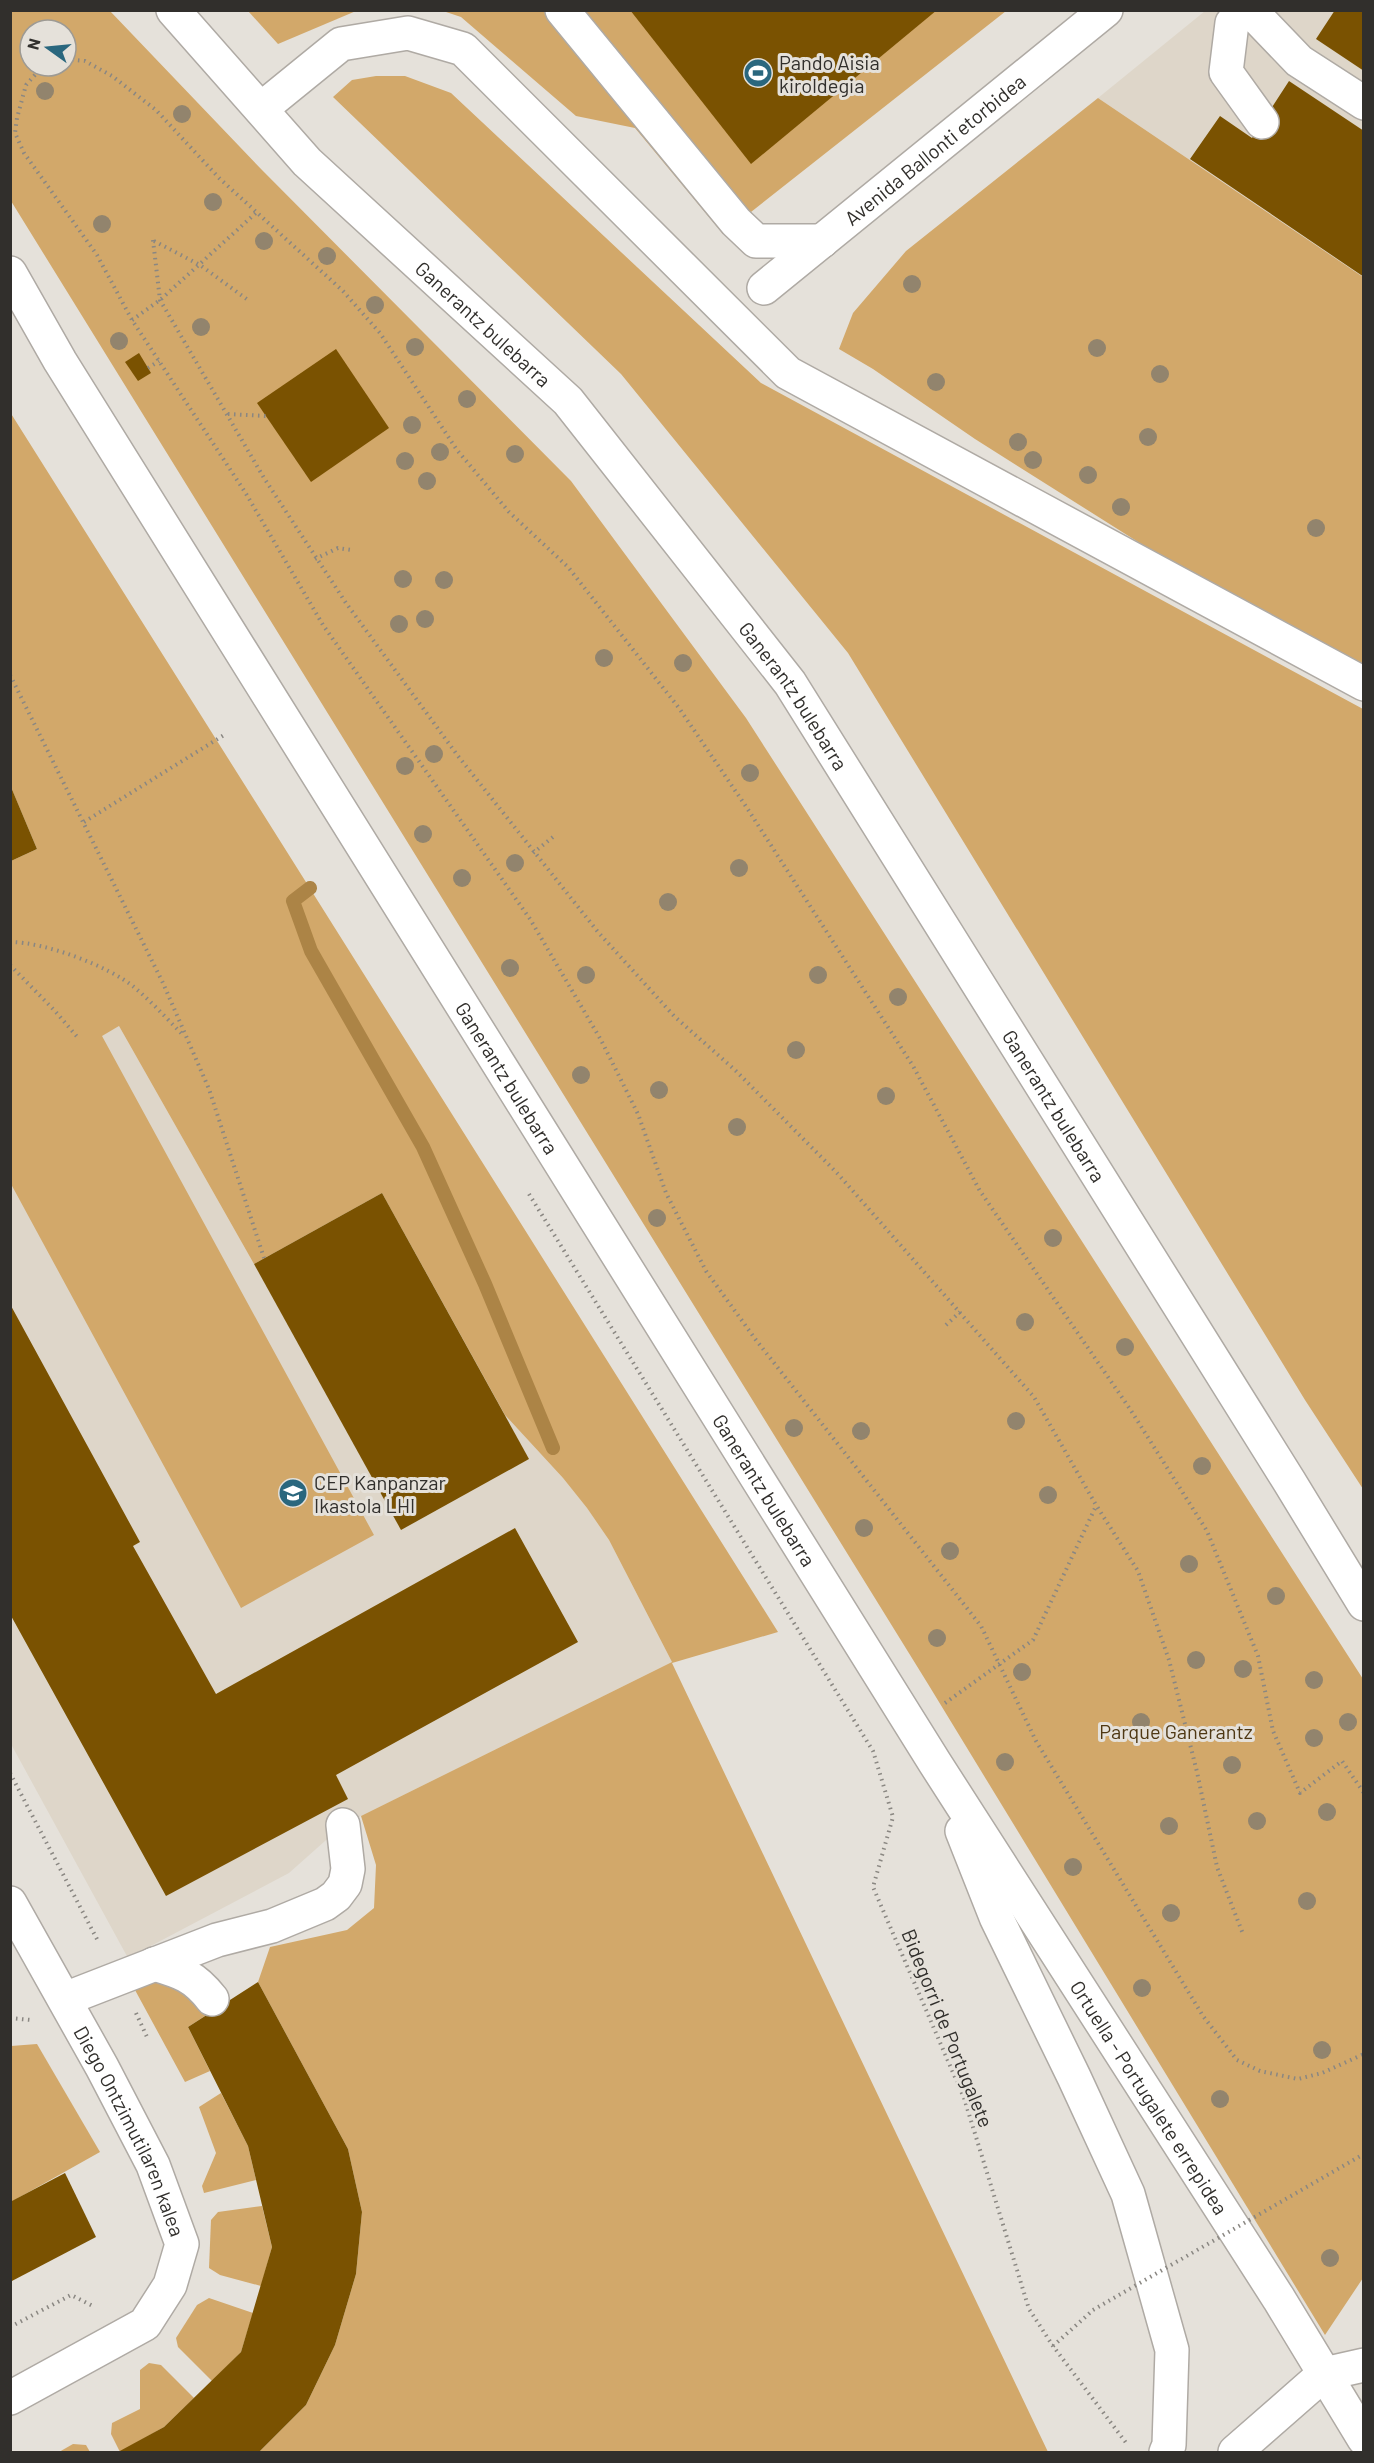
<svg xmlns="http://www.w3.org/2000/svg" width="1374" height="2463" font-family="Barlow,sans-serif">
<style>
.built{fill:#ded6c9}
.green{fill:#d2a86a;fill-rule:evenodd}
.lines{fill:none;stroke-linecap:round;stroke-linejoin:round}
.stream{stroke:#ac8446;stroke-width:14}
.building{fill:#7a5201}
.minor-casing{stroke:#afaaa4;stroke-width:36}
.path{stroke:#8a8782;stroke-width:4;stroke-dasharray:1.5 4.5;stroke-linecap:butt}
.minor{stroke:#fff;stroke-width:33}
.path-bridge{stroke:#8a8782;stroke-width:4;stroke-dasharray:1.5 4.5;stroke-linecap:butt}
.tree{fill:#92846d}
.labels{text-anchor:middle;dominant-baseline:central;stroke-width:6;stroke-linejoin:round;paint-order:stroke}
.poi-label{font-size:20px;fill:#312f2c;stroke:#e5e1da;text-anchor:start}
.street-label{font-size:20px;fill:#312f2c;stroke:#e5e1da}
.park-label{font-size:20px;fill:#4f3813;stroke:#e5e1da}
</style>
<rect width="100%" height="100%" fill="#e5e1da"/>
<!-- built -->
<g class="built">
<path d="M1205 11H1363V277L1098 98Z"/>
<path d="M119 1026 254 1264 382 1193 505 1415 563 1478 587 1508 609 1540 672 1662 343 1825 289 1873 128 1958 11 1744 10 1086Z"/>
</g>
<!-- green -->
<g class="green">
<path d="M11 11H110L262 170 571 481 746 718 1363 1679V2278L1325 2335 928 1684 11 201ZM30 30H66V66H30Z"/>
<path d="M248 11H356L278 44Z"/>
<path d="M443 11H1006L723 234 635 128 576 116 461 17Z"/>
<path d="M376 76H405L451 93 761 383 1363 709V1489L1305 1400 848 653 621 374 333 97 352 80Z"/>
<path d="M1098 98 1363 277V671L1165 559 975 439 873 369 839 349 853 313 906 251Z"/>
<path d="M10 412 778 1632 672 1663 1048 2452H259L306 2405 335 2345 356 2274 362 2212 348 2149 258 1982 270 1947 347 1930 374 1908 376 1865 361 1816 672 1662 609 1540 587 1508 563 1478 505 1415 382 1193 254 1264 119 1026 102 1036 374 1535 241 1608 11 1184V861L37 849 11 787Z"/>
<path d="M158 1976 214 2010 188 2027 210 2071 185 2082 135 1990Z"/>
<path d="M37 2044 100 2152 11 2202V2046Z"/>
<path d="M221 2093 248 2146 256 2180 204 2193 202 2186 216 2153 199 2107Z"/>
<path d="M262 2206 272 2247 261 2286 220 2275 209 2268 211 2220 218 2212Z"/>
<path d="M209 2298 253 2313 241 2352 212 2381 178 2347 176 2338 197 2305Z"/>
<path d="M149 2363 161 2365 194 2398 164 2427 120 2452 111 2434 112 2423 140 2409V2370Z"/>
<path d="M73 2444 86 2445 90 2452H59Z"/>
</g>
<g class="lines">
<!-- stream -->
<path class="stream" d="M310 888 293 901 311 951 423 1147 485 1284 553 1448"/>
</g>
<!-- building -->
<g class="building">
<path d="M630 10H937L751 164Z"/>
<path d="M1335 10H1364V71L1316 39Z"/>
<path d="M1289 81 1364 131V277L1190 159 1220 116 1252 138Z"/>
<path d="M336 349 389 428 311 482 257 403Z"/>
<path d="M139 353 151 373 138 381 125 362Z"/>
<path d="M11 787 37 849 11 861Z"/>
<path d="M382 1193 529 1459 401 1530 254 1264Z"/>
<path d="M10 1304 140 1542 133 1546 216 1694 515 1528 578 1642 336 1775 348 1799 166 1896 10 1614Z"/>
<path d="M258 1982 348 2149 362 2212 356 2274 335 2345 306 2405 259 2452H118L164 2427 241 2352 272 2247 248 2146 188 2027Z"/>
<path d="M65 2173 96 2237 10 2282V2202Z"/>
</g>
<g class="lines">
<!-- minor casing -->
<g class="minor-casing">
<g id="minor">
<path id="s1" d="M173 10 307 162 568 401 790 683 1289 1481 1364 1604"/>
<path d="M562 10 736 222 756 241H822"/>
<path d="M1248 10 1232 23 1226 72 1262 122"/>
<path d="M1250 10 1299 61 1364 103"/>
<path d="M261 109 341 44 408 33 463 49 788 373 1364 684"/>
<path id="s2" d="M10 273 60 361 935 1763 1279 2299 1364 2439"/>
<path id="s3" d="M764 288 1106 10"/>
<path d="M962 1831 996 1917 1074 2077 1128 2194 1172 2350 1169 2445 1166 2452"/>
<path id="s4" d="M10 1903 102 2067 153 2165 182 2244 170 2285 145 2324 10 2398"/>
<path d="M154 1964C181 1972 194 1976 212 1999"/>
<path d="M65 1999 217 1940 272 1926 325 1904 336 1896 345 1884 348 1869 343 1825"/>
<path d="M1235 2452 1324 2374 1364 2365"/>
</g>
</g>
<!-- path -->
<g class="path">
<path d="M66 59 85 61 112 76 156 110 219 178 343 291 380 333 457 450 509 512 568 567 679 708 747 808 913 1066 980 1191 1130 1409 1207 1531 1258 1656 1273 1731 1300 1793 1342 1761 1364 1793"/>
<path d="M43 66 26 85 17 118 15 133 24 153 97 255 132 320 245 492 323 625 530 919 601 1040 638 1114 666 1193 706 1271 756 1340 981 1626 1036 1741 1203 2016 1237 2060 1260 2071 1298 2079 1322 2073 1364 2054"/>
<path d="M153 240 160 300 264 478 346 603 458 756 598 932 674 1016 735 1070 838 1174 1034 1397 1096 1505 1138 1571 1169 1660 1197 1772 1217 1867 1243 1934"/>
<path d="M154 241 200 265 248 300"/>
<path d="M132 320 160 300 257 212"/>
<path d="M148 368 159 361"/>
<path d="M228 414 266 416"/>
<path d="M315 559 338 548 351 550"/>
<path d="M10 675 163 983 209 1089 264 1258"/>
<path d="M84 822 224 735"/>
<path d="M533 853 553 837"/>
<path d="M10 942C45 942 108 966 134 987 152 1002 168 1020 184 1036"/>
<path d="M10 965 55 1011 79 1039"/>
<path d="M529 1194 873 1751 893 1817 873 1887 964 2098 1029 2309 1053 2346 1127 2444"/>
<path d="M946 1325 960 1312"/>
<path d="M945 1703 1033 1640 1096 1506"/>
<path d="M10 1773 99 1943"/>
<path d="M136 2013 147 2037"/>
<path d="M10 2018 31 2020"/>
<path d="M10 2327 71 2295 95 2307"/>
<path d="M1053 2346 1093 2310"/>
</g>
<!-- minor -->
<use href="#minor" class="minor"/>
<!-- path-bridge -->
<path class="path-bridge" d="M1093 2310 1364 2154"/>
</g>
<!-- trees -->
<g class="tree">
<circle cx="45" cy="91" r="9"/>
<circle cx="182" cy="114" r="9"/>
<circle cx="213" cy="202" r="9"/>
<circle cx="102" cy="224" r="9"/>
<circle cx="264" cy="241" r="9"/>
<circle cx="327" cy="256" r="9"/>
<circle cx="912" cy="284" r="9"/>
<circle cx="375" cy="305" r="9"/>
<circle cx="201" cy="327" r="9"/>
<circle cx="119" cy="341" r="9"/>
<circle cx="415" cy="347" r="9"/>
<circle cx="1097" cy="348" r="9"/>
<circle cx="1160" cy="374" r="9"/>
<circle cx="936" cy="382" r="9"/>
<circle cx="467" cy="399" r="9"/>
<circle cx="412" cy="425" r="9"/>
<circle cx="1148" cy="437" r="9"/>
<circle cx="1018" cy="442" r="9"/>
<circle cx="440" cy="452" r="9"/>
<circle cx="515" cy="454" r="9"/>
<circle cx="1033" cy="460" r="9"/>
<circle cx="405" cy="461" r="9"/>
<circle cx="1088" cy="475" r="9"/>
<circle cx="427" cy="481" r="9"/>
<circle cx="1121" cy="507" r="9"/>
<circle cx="1316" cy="528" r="9"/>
<circle cx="403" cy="579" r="9"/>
<circle cx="444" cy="580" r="9"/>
<circle cx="425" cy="619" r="9"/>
<circle cx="399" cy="624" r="9"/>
<circle cx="604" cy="658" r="9"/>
<circle cx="683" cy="663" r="9"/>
<circle cx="434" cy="754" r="9"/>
<circle cx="405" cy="766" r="9"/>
<circle cx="750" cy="773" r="9"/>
<circle cx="423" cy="834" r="9"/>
<circle cx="515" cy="863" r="9"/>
<circle cx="739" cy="868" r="9"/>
<circle cx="462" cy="878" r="9"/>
<circle cx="668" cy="902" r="9"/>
<circle cx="510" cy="968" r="9"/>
<circle cx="586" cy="975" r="9"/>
<circle cx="818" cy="975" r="9"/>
<circle cx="898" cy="997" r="9"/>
<circle cx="796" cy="1050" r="9"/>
<circle cx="581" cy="1075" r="9"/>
<circle cx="659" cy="1090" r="9"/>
<circle cx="886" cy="1096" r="9"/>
<circle cx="737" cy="1127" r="9"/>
<circle cx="657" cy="1218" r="9"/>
<circle cx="1053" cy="1238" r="9"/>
<circle cx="1025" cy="1322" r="9"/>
<circle cx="1125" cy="1347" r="9"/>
<circle cx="1016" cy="1421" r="9"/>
<circle cx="794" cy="1428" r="9"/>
<circle cx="861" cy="1431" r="9"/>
<circle cx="1202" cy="1466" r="9"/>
<circle cx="1048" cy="1495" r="9"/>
<circle cx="864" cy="1528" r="9"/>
<circle cx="950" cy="1551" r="9"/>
<circle cx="1189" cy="1564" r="9"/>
<circle cx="1276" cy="1596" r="9"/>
<circle cx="937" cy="1638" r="9"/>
<circle cx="1196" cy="1660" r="9"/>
<circle cx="1243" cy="1669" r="9"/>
<circle cx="1022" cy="1672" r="9"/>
<circle cx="1314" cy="1680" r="9"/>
<circle cx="1141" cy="1722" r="9"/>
<circle cx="1348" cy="1722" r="9"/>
<circle cx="1314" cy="1738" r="9"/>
<circle cx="1005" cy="1762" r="9"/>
<circle cx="1232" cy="1765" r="9"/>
<circle cx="1327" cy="1812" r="9"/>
<circle cx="1257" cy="1821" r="9"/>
<circle cx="1169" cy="1826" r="9"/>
<circle cx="1073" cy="1867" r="9"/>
<circle cx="1307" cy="1901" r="9"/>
<circle cx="1171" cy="1913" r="9"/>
<circle cx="1142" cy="1988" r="9"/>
<circle cx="1322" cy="2050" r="9"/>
<circle cx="1220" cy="2099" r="9"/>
<circle cx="1330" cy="2258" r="9"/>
</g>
<!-- icons -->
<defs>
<g id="stadium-disc" transform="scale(1.5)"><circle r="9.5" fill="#2a677e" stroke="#e5e1da"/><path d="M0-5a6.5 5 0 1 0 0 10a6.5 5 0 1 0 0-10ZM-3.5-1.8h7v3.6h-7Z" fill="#fff"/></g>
<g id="university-disc" transform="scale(1.5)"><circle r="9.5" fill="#2a677e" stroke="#e5e1da"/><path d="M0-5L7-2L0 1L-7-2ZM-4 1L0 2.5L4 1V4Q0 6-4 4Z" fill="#fff"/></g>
</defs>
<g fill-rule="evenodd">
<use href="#stadium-disc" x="758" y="73"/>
<use href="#university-disc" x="293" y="1493"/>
</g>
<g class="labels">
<!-- poi labels -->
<g class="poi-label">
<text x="779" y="62">Pando Aisia<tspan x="779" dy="23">kiroldegia</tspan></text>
<text x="314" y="1482">CEP Kanpanzar<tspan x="314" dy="23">Ikastola LHI</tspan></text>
</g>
<!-- street labels -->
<g class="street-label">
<text stroke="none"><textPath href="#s3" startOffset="220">Avenida Ballonti etorbidea</textPath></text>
<text stroke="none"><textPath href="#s1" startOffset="442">Ganerantz bulebarra</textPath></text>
<text stroke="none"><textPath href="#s1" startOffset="928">Ganerantz bulebarra</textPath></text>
<text stroke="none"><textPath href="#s2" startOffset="946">Ganerantz bulebarra</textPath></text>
<text stroke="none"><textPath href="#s1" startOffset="1414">Ganerantz bulebarra</textPath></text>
<text stroke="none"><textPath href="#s2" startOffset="1432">Ganerantz bulebarra</textPath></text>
<text transform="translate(948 2028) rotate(68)">Bidegorri de Portugalete</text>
<text stroke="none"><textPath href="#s2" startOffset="2151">Ortuella - Portugalete errepidea</textPath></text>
<text stroke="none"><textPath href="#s4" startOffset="258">Diego Ontzimutilaren kalea</textPath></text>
</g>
<!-- park labels -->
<g class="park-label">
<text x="1176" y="1731">Parque Ganerantz</text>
</g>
</g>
<!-- border -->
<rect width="1374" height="2463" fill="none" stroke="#312f2c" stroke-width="24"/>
<!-- north arrow -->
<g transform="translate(48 48) rotate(285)"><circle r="28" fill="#e5e1da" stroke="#9d9a94" stroke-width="1.5"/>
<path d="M0-4.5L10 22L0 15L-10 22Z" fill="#2a677e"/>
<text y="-9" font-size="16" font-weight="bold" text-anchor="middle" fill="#312f2c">N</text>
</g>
</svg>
